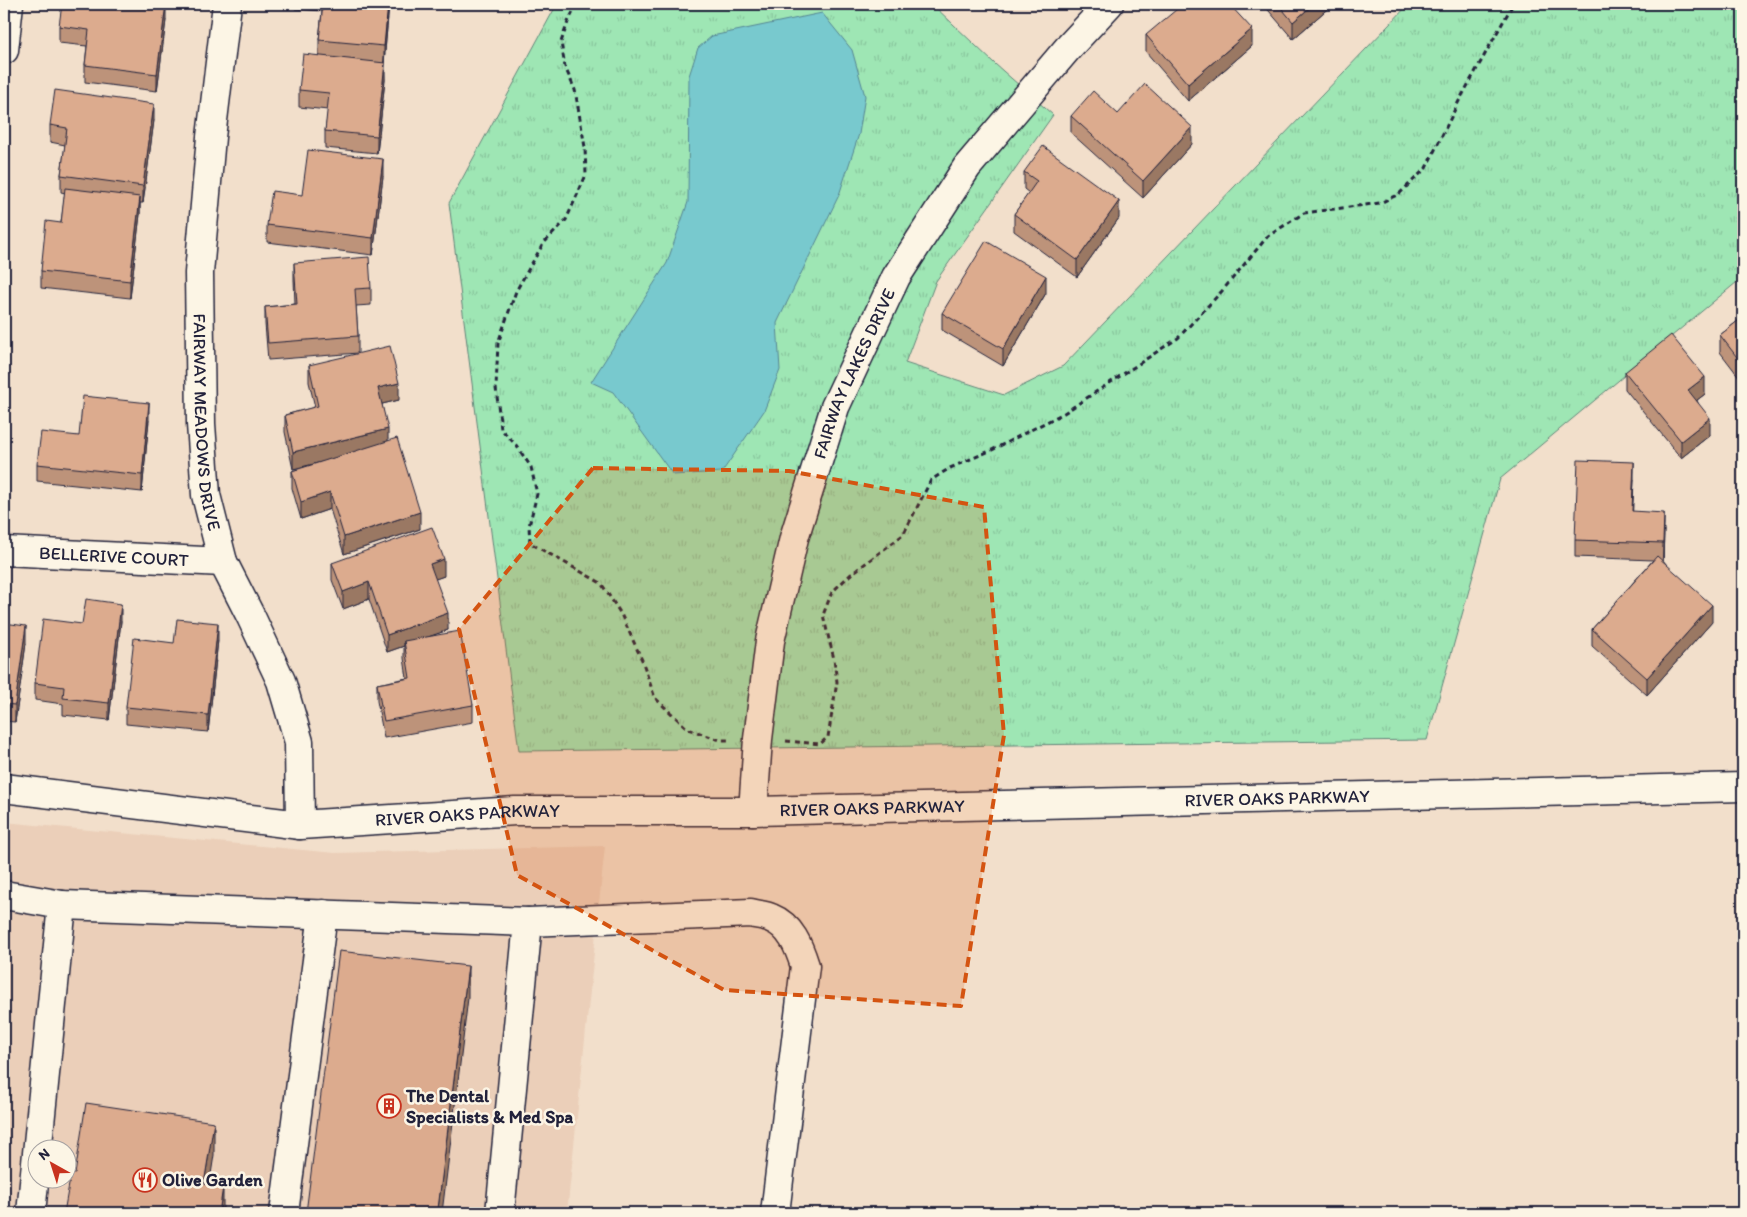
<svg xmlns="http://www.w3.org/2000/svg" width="1747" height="1217" font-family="Itim,sans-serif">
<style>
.built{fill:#ebcfb9;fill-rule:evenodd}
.grass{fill:url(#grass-tufts);stroke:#608478}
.water{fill:#78c9ce;stroke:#568693}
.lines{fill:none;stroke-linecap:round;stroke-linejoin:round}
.minor-casing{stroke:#22223b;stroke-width:31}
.path{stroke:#22223b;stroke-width:3;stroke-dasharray:5 4;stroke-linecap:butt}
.minor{stroke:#fcf5e5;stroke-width:28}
.wall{fill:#bd937a;stroke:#22223b}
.shaded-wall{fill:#9a7863;stroke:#22223b}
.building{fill:#dcab8e;stroke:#22223b}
.marked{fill:#d45411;fill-opacity:0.2;stroke:#d45411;stroke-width:4;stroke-dasharray:10 6;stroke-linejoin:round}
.labels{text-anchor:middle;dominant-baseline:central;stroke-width:5;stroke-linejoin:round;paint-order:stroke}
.street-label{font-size:18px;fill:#22223b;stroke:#fcf5e5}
.poi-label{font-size:18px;font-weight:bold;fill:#22223b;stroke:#fcf5e5;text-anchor:start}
</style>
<defs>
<pattern id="grass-tufts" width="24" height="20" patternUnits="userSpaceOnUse" patternTransform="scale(1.25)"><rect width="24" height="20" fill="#9ee6b4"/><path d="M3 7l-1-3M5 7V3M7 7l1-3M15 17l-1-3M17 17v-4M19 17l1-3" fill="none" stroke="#88c59c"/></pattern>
</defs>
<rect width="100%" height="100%" fill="#f2dfcb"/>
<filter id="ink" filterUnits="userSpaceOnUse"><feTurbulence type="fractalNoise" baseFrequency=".02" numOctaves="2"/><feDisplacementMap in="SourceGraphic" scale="10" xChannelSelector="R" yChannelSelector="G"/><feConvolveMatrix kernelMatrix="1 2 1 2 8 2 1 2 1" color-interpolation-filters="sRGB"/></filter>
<g filter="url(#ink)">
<!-- built -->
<path class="built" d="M4 822 335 853 605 846 567 1213H4ZM38 1150H68V1180H38Z"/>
<!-- grass -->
<path class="grass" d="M557 4H932L995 64 1053 115 936 281 905 363 1004 395 1063 366 1409 4H1743V277L1500 479 1427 740 519 751 449 203Z"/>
<!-- water -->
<path class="water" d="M822 13 852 50 865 96 859 134 839 195 777 323 780 370 764 411 722 472 673 475 613 392 591 382 667 263 688 202 689 76 698 48 712 36Z"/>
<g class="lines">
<!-- minor casing -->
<g class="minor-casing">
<g id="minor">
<path id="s1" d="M227 4 211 137 199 273 201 424 206 495 223 562 251 617 281 681 299 742 300 825"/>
<path d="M4 50 9 4"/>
<path id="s2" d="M4 551 223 562"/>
<path id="s3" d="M4 788 300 825 515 811H753L1743 787"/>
<path id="s4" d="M753 811 758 739 770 641 794 538 835 407 896 277 967 167 1068 48 1109 4"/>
<path d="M4 895 62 905 528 922 500 1213"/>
<path d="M528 922 751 913C757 915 765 915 771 918 791 926 799 947 805 966L775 1213"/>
<path d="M31 1213 62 905"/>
<path d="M284 1213 323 914"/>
</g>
</g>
<!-- path -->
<g class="path">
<path d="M577 4 568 22 561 42 565 67 575 90 585 147 586 175 566 220 543 244 516 291 498 343 496 388 501 429 516 445 531 467 537 494 529 526 530 543 601 583 621 614 642 660 655 698 688 729 720 740H728"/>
<path d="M786 741 820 744 828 737 837 682 834 659 823 615 832 592 850 575 903 535 931 480 950 468 992 450 1064 413 1178 338 1222 291 1268 236 1304 213 1380 203 1399 194 1426 168 1459 101 1513 4"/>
</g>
<!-- minor -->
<use href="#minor" class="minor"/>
</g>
<!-- wall -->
<g class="wall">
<path d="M295 4H389L384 63 385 80 377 153 325 148V131L328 110 299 107V90L319 56V40L322 11 295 9Z"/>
<path d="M1263 4H1333L1293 39Z"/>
<path d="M166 20 157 91 85 82V65L87 46 59 43V26Z"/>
<path d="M1146 35 1252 46 1188 101 1146 52Z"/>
<path d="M1118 114 1192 144 1143 198 1071 133V116Z"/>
<path d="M154 120 143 203H140V214L130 298 41 288V271L61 223 65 193 61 192V175L65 145 50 142V125Z"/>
<path d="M1024 172 1119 218 1077 277 1014 231V214L1029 193 1024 189Z"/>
<path d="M383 176 373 255 267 242V225L302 195Z"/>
<path d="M294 263 371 288V305L356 306 358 336V353L268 360 265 324V307L295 304 294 280Z"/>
<path d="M1046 293 1003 366 942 330V313Z"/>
<path d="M1743 317V382L1720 352V335Z"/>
<path d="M309 365 399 400 382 404 388 441 420 529 344 554 330 509 301 519 292 488V471L321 462 293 469 285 432V415L315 407 309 382Z"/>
<path d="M1625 372 1705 394 1697 400 1710 435 1681 458 1625 389Z"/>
<path d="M149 420 142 492 37 481V464L79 436Z"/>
<path d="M1634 479 1632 512 1664 530 1663 560 1712 622 1647 695 1592 646V629L1653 560 1575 557V540Z"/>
<path d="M332 563 444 576 435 579 448 630 430 636 473 705V722L384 738 377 701V684L407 678 404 658V646L387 652 369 599 343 609 332 580Z"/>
<path d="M121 621 109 720 63 715V704L35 700V683L82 624Z"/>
<path d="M4 623 26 643 15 722 4 721Z"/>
<path d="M218 640 208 732 126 724V707L174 643Z"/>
</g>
<!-- shaded-wall -->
<g class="shaded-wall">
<path d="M166 4V20L157 91V74Z"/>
<path d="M388 4H389L384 63V46Z"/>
<path d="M1314 4H1333L1293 39V22Z"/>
<path d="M1252 29V46L1188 101V84Z"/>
<path d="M385 63V80L377 153V136Z"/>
<path d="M154 104V120L143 203V186Z"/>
<path d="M1192 127V144L1143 198V181Z"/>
<path d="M383 159V176L373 255V238Z"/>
<path d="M140 197V214L130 298V281Z"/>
<path d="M1119 201V218L1077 277V260Z"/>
<path d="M1046 276V293L1003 366V349Z"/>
<path d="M1705 377V394L1688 407V390Z"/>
<path d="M399 383V400L378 405V388Z"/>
<path d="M149 403V420L142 492V475Z"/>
<path d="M1710 418V435L1681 458V441Z"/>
<path d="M388 429V446L293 469V452Z"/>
<path d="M1634 462V479L1632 528V511Z"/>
<path d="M330 492V509L301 519V502Z"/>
<path d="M420 512V529L344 554V537Z"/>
<path d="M1664 513V530L1663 560V543Z"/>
<path d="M444 559V576L430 581V564Z"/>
<path d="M369 582V599L343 609V592Z"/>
<path d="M121 604V621L109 720V703Z"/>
<path d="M1712 605V622L1647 695V678Z"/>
<path d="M448 613V630L405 645 404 641V646L387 652V635Z"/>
<path d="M218 623V640L208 732V715Z"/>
<path d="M26 626V643L15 722V705Z"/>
<path d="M468 966V998L442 1213 438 1209Z"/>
<path d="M214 1122V1155L205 1213 204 1184Z"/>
<path d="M223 1187V1213H219Z"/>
</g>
<!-- building -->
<g class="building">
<path d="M62 4H166L157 74 85 65 89 30 59 26Z"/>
<path d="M323 4H388L384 46 319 40Z"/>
<path d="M1183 4H1229L1252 29 1188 84 1146 35Z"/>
<path d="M1278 4H1314L1293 22Z"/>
<path d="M303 54 385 63 377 136 325 131 329 93 299 90Z"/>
<path d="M1145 84 1192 127 1143 181 1071 116 1093 91 1118 114Z"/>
<path d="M55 90 154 104 143 186 61 175 67 128 50 125Z"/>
<path d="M1043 146 1119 201 1077 260 1014 214 1037 181 1024 172Z"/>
<path d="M308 150 383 159 373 238 267 225 272 191 302 195Z"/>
<path d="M65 188 140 197 130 281 41 271 46 221 61 223Z"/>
<path d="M986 241 1046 276 1003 349 942 313Z"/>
<path d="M369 257 371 288 355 289 358 336 268 343 265 307 297 304 294 263Z"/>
<path d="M1743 317V365L1720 335Z"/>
<path d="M1671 335 1705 377 1688 390 1710 418 1681 441 1625 372Z"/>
<path d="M390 346 399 383 378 388 388 429 293 452 285 415 318 406 309 365Z"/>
<path d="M83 396 149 403 142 475 37 464 41 432 79 436Z"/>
<path d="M397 438 420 512 344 537 330 492 301 502 292 471Z"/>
<path d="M1578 460 1634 462 1632 511 1664 513 1663 543 1575 540Z"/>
<path d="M432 527 444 559 430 564 448 613 387 635 369 582 343 592 332 563Z"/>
<path d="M1657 556 1712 605 1647 678 1592 629Z"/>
<path d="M86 599 121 604 109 703 63 698 64 687 35 683 43 619 82 624Z"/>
<path d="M177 619 218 623 208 715 126 707 134 638 174 643Z"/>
<path d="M4 623 26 626 15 705 4 704Z"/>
<path d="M460 631 473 705 384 721 377 684 410 678 404 641Z"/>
<path d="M339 951 468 966 438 1209 446 1210V1213H306Z"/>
<path d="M86 1103 214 1122 204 1184 223 1187 219 1213H64L71 1173 75 1174Z"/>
</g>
</g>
<!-- marked area -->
<path class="marked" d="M593 468 789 471 984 507 1004 735 961 1006 724 990 517 875 459 629Z"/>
<!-- icons -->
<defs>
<g id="building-ring" transform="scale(1.25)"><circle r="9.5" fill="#fcf5e5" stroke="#c8321e" stroke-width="1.5"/><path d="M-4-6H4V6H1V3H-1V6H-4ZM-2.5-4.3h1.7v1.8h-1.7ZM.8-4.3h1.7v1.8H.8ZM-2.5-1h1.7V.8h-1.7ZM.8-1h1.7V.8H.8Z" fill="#c8321e"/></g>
<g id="restaurant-ring" transform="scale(1.25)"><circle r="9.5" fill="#fcf5e5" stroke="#c8321e" stroke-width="1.5"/><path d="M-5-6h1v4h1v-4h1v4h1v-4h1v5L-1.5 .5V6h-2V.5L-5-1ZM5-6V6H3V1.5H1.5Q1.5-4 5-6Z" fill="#c8321e"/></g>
</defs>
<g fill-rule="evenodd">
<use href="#building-ring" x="389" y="1106"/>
<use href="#restaurant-ring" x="145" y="1180"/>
</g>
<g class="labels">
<!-- street labels -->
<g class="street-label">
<text stroke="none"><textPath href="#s4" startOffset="452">FAIRWAY LAKES DRIVE</textPath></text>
<text stroke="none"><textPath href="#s1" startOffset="420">FAIRWAY MEADOWS DRIVE</textPath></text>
<text stroke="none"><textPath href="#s2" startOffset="110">BELLERIVE COURT</textPath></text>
<text stroke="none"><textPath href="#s3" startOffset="1276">RIVER OAKS PARKWAY</textPath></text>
<text stroke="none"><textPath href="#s3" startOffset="871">RIVER OAKS PARKWAY</textPath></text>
<text stroke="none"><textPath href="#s3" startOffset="466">RIVER OAKS PARKWAY</textPath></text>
</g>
<!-- poi labels -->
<g class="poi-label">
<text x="406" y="1096">The Dental<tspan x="406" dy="21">Specialists &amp; Med Spa</tspan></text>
<text x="162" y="1180">Olive Garden</text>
</g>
</g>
<!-- margin -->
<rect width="1747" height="1217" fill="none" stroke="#fcf5e5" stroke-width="20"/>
<rect x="10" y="10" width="1727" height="1197" fill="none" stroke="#22223b" stroke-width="2" filter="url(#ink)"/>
<!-- north arrow -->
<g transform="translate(52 1164) rotate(321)"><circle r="24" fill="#fcf5e5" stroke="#a5a1a1"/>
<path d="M0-4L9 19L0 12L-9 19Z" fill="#c8321e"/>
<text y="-8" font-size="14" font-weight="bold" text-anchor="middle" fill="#22223b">N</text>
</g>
</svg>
